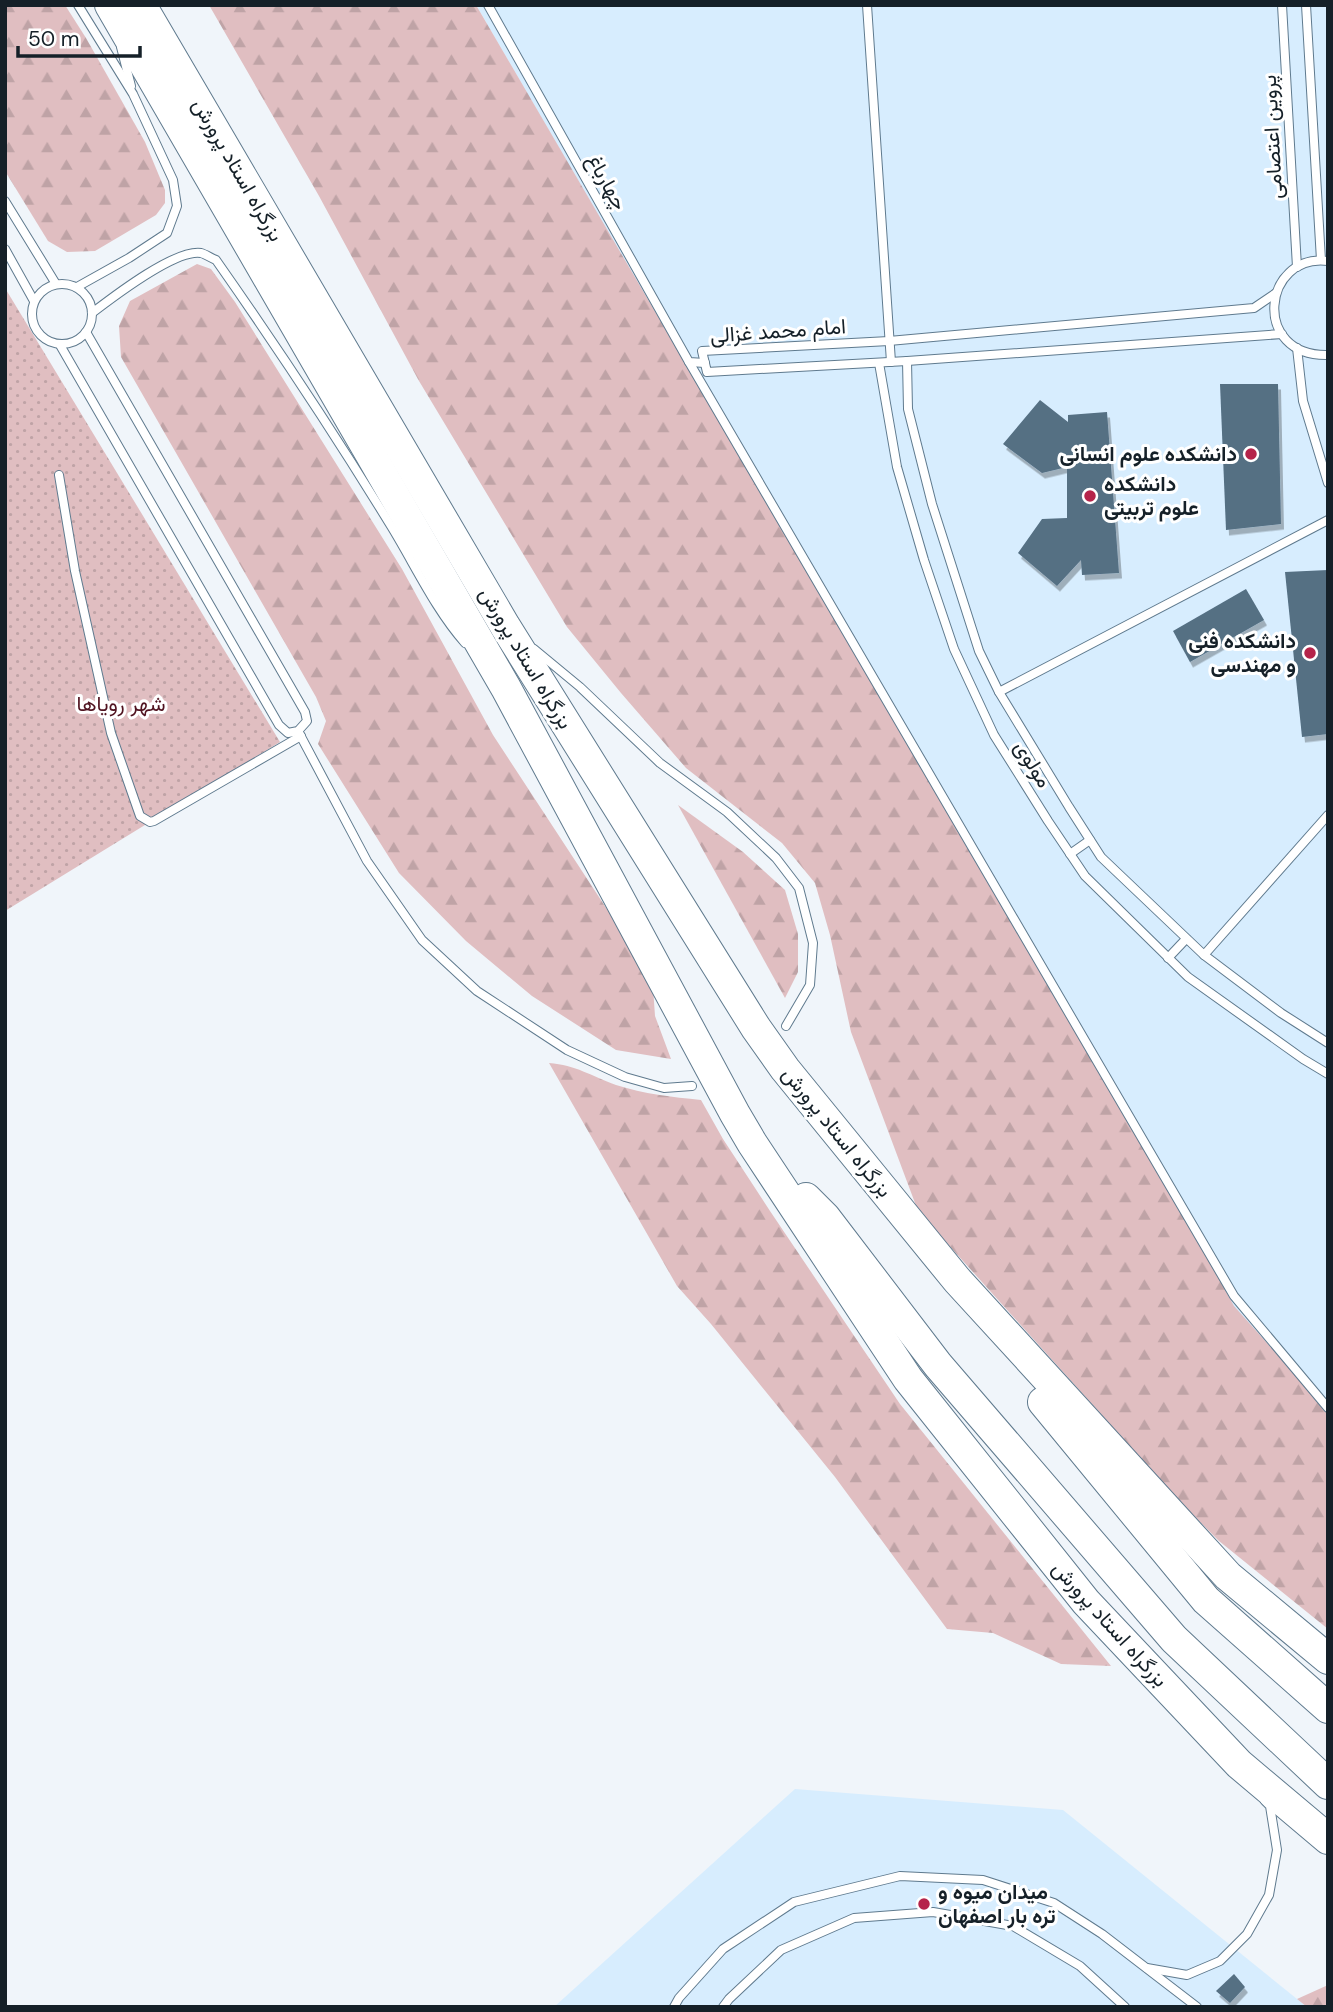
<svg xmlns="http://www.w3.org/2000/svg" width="1333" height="2012" font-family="'DM Sans',Vazirmatn,sans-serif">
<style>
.built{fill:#d7edfe}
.forest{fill:url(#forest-firs)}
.park{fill:url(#park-dots)}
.building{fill:#546f83;filter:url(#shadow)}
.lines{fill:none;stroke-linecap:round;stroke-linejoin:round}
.lane-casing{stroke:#5f7a8e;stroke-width:10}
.highway-casing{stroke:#5f7a8e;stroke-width:32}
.lane{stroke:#fff;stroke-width:8}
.highway{stroke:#fff;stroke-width:30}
.poi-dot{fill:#b5244a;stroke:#fff;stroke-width:2.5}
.labels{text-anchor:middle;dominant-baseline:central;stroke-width:6;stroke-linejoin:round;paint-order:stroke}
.street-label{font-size:21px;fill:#152028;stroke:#fff}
.poi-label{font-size:21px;font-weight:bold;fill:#152028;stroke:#fff;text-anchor:end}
.park-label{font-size:21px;fill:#501320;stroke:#fff}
</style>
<defs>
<pattern id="forest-firs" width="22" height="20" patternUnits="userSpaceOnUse" patternTransform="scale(1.75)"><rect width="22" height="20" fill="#e0bec1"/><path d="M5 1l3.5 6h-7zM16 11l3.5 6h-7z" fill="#bfa3a6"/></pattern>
<pattern id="park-dots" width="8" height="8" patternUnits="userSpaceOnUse" patternTransform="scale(1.75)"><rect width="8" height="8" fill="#e0bec1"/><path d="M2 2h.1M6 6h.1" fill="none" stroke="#bfa3a6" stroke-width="1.8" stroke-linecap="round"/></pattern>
<filter id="shadow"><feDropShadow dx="3" dy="5.5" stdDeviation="0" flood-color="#0004"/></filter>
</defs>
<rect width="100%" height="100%" fill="#f0f5fa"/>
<!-- built -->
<g class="built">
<path d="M476 5H1328V1411L1234 1307Z"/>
<path d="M795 1789 1063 1810 1307 2007H554Z"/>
</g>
<!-- forest -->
<g class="forest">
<path d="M5 5H65L86 38 145 142 165 190V203L156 215 95 251 67 252 48 241 5 171Z"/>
<path d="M209 5H476L1205 1253 1234 1306 1328 1411V1629L1219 1541 1180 1502 918 1211 851 1032 830 935 815 883 782 843 686 768 621 693 567 627 419 381 319 196Z"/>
<path d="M197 264 211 269 235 302 402 569 493 735 633 949 653 987 655 1016 671 1059 616 1050 532 996 466 941 399 873 318 744 326 721 316 697 121 357 119 326 130 301Z"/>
<path d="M678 805 743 852 785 890 798 934V972L785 998Z"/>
<path d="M549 1063C576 1065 591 1076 616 1085 644 1094 672 1097 701 1100L723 1139 770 1211 900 1404 1111 1666 1061 1664 993 1633 947 1629 835 1477 711 1324 677 1286Z"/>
<path d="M1328 1985V2007H1307L1297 1999Z"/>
</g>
<!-- park -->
<path class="park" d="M5 288 280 742 5 911Z"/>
<!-- building -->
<g class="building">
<path d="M1220 384H1278L1281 524 1226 530Z"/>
<path d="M1040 400 1068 422V415L1107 412 1119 573 1082 575 1081 560 1057 586 1018 553 1042 519 1067 518V467L1042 473 1003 444Z"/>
<path d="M1328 570V734L1302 737 1285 572Z"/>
<path d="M1246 589 1264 620 1190 662 1173 631Z"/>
<path d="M1234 1974 1245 1987 1230 2003 1216 1991Z"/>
</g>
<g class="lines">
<!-- lane casing -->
<g class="lane-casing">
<g id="lane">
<path d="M488 5 689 362 705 363"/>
<path d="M867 5 891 362"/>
<path d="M1282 5 1297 267"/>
<path d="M1306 5 1321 260"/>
<path d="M121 47 131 86"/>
<path d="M5 201 56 284"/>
<path d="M5 249 34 301"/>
<path d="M1328 261C1262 253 1251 357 1328 355"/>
<circle cx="62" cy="314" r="30"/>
<path d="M77 287 129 258 167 233 177 206 173 180 133 94 78 5"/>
<path d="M1276 293 1254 308 889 341 702 351 707 372 907 361 1282 334"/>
<path d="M92 313C113 297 175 249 201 253 205 254 211 258 216 260 277 347 336 436 391 526 415 565 435 609 465 643"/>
<path d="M60 345 279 725 288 733 298 731 307 721 305 712 86 332"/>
<path d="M1297 348 1303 401 1328 483"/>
<path d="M907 361 908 409 932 504 979 651 999 692 1069 807 1101 857 1204 955 1281 1013 1328 1043"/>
<path d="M689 362 1234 1296 1328 1408"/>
<path d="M879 363 897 467 924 560 954 649 994 735 1048 821 1085 876 1188 977 1303 1059 1328 1074"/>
<path d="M59 475 75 571 111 733 140 816 150 822 154 821 301 736"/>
<path d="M534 649 580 687 660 763 727 812 776 858 799 888 813 943 810 985 786 1026"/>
<path d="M999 692 1328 520"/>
<path d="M298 731 367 861 422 940 477 991 567 1050 625 1077 664 1088 692 1086"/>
<path d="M1070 854 1090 840"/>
<path d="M1204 955 1328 815"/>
<path d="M1168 958 1186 939"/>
<path d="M1147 1968 1187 1975 1220 1961 1247 1934 1269 1895 1277 1850 1270 1806 1265 1801"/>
<path d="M674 2007 679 1998 723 1949 794 1902 900 1876 983 1880 1054 1903 1102 1934 1197 2007"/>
<path d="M723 2007 729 1999 781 1950 854 1918 933 1912 1013 1926 1080 1966 1125 2007"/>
</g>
</g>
<!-- highway casing -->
<g class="highway-casing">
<g id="highway">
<path d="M110 5 506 688 735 1114 752 1143 908 1379 1086 1602 1239 1764 1328 1839"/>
<path d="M141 5 505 626 756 1028 785 1069 957 1280 1228 1576 1328 1659"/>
<path d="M806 1198 825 1217 938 1365 1174 1639 1328 1784"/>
<path d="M1043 1402 1206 1600 1328 1708"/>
</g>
</g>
<!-- lane -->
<use href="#lane" class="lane"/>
<!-- highway -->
<use href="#highway" class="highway"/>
</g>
<!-- markers -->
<g class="poi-dot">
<circle cx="1251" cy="454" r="7"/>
<circle cx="1090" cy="496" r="7"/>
<circle cx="1310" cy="653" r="7"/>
<circle cx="924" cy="1904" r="7"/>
</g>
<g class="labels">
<!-- street labels -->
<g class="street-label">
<text transform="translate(1272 137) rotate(-93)">پروین اعتصامی</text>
<text transform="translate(238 170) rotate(60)">بزرگراه استاد پرورش</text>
<text transform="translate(607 182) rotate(61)">چهارباغ</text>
<text transform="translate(778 331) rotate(-4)">امام محمد غزالی</text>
<text transform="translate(526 658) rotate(59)">بزرگراه استاد پرورش</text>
<text transform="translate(1033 764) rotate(58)">مولوی</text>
<text transform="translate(837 1132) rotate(51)">بزرگراه استاد پرورش</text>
<text transform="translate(1110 1624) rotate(48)">بزرگراه استاد پرورش</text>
</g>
<!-- poi labels -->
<g class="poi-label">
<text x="1237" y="454">دانشکده علوم انسانی</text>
<text x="1104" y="484" text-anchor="start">دانشکده<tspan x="1104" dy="24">علوم تربیتی</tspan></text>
<text x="1296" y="641">دانشکده فنی<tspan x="1296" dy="24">و مهندسی</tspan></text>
<text x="938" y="1892" text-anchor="start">میدان میوه و<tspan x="938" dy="24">تره بار اصفهان</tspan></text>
</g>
<!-- park labels -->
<g class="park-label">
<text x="121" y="704">شهر رویاها</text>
</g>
</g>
<!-- border -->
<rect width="1333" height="2012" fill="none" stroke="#152028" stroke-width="14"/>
<!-- scale -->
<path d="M18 46v10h122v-10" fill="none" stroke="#152028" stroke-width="3.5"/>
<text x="28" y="46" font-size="21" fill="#152028" stroke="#ffffff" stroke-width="5" paint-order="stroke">50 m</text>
</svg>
